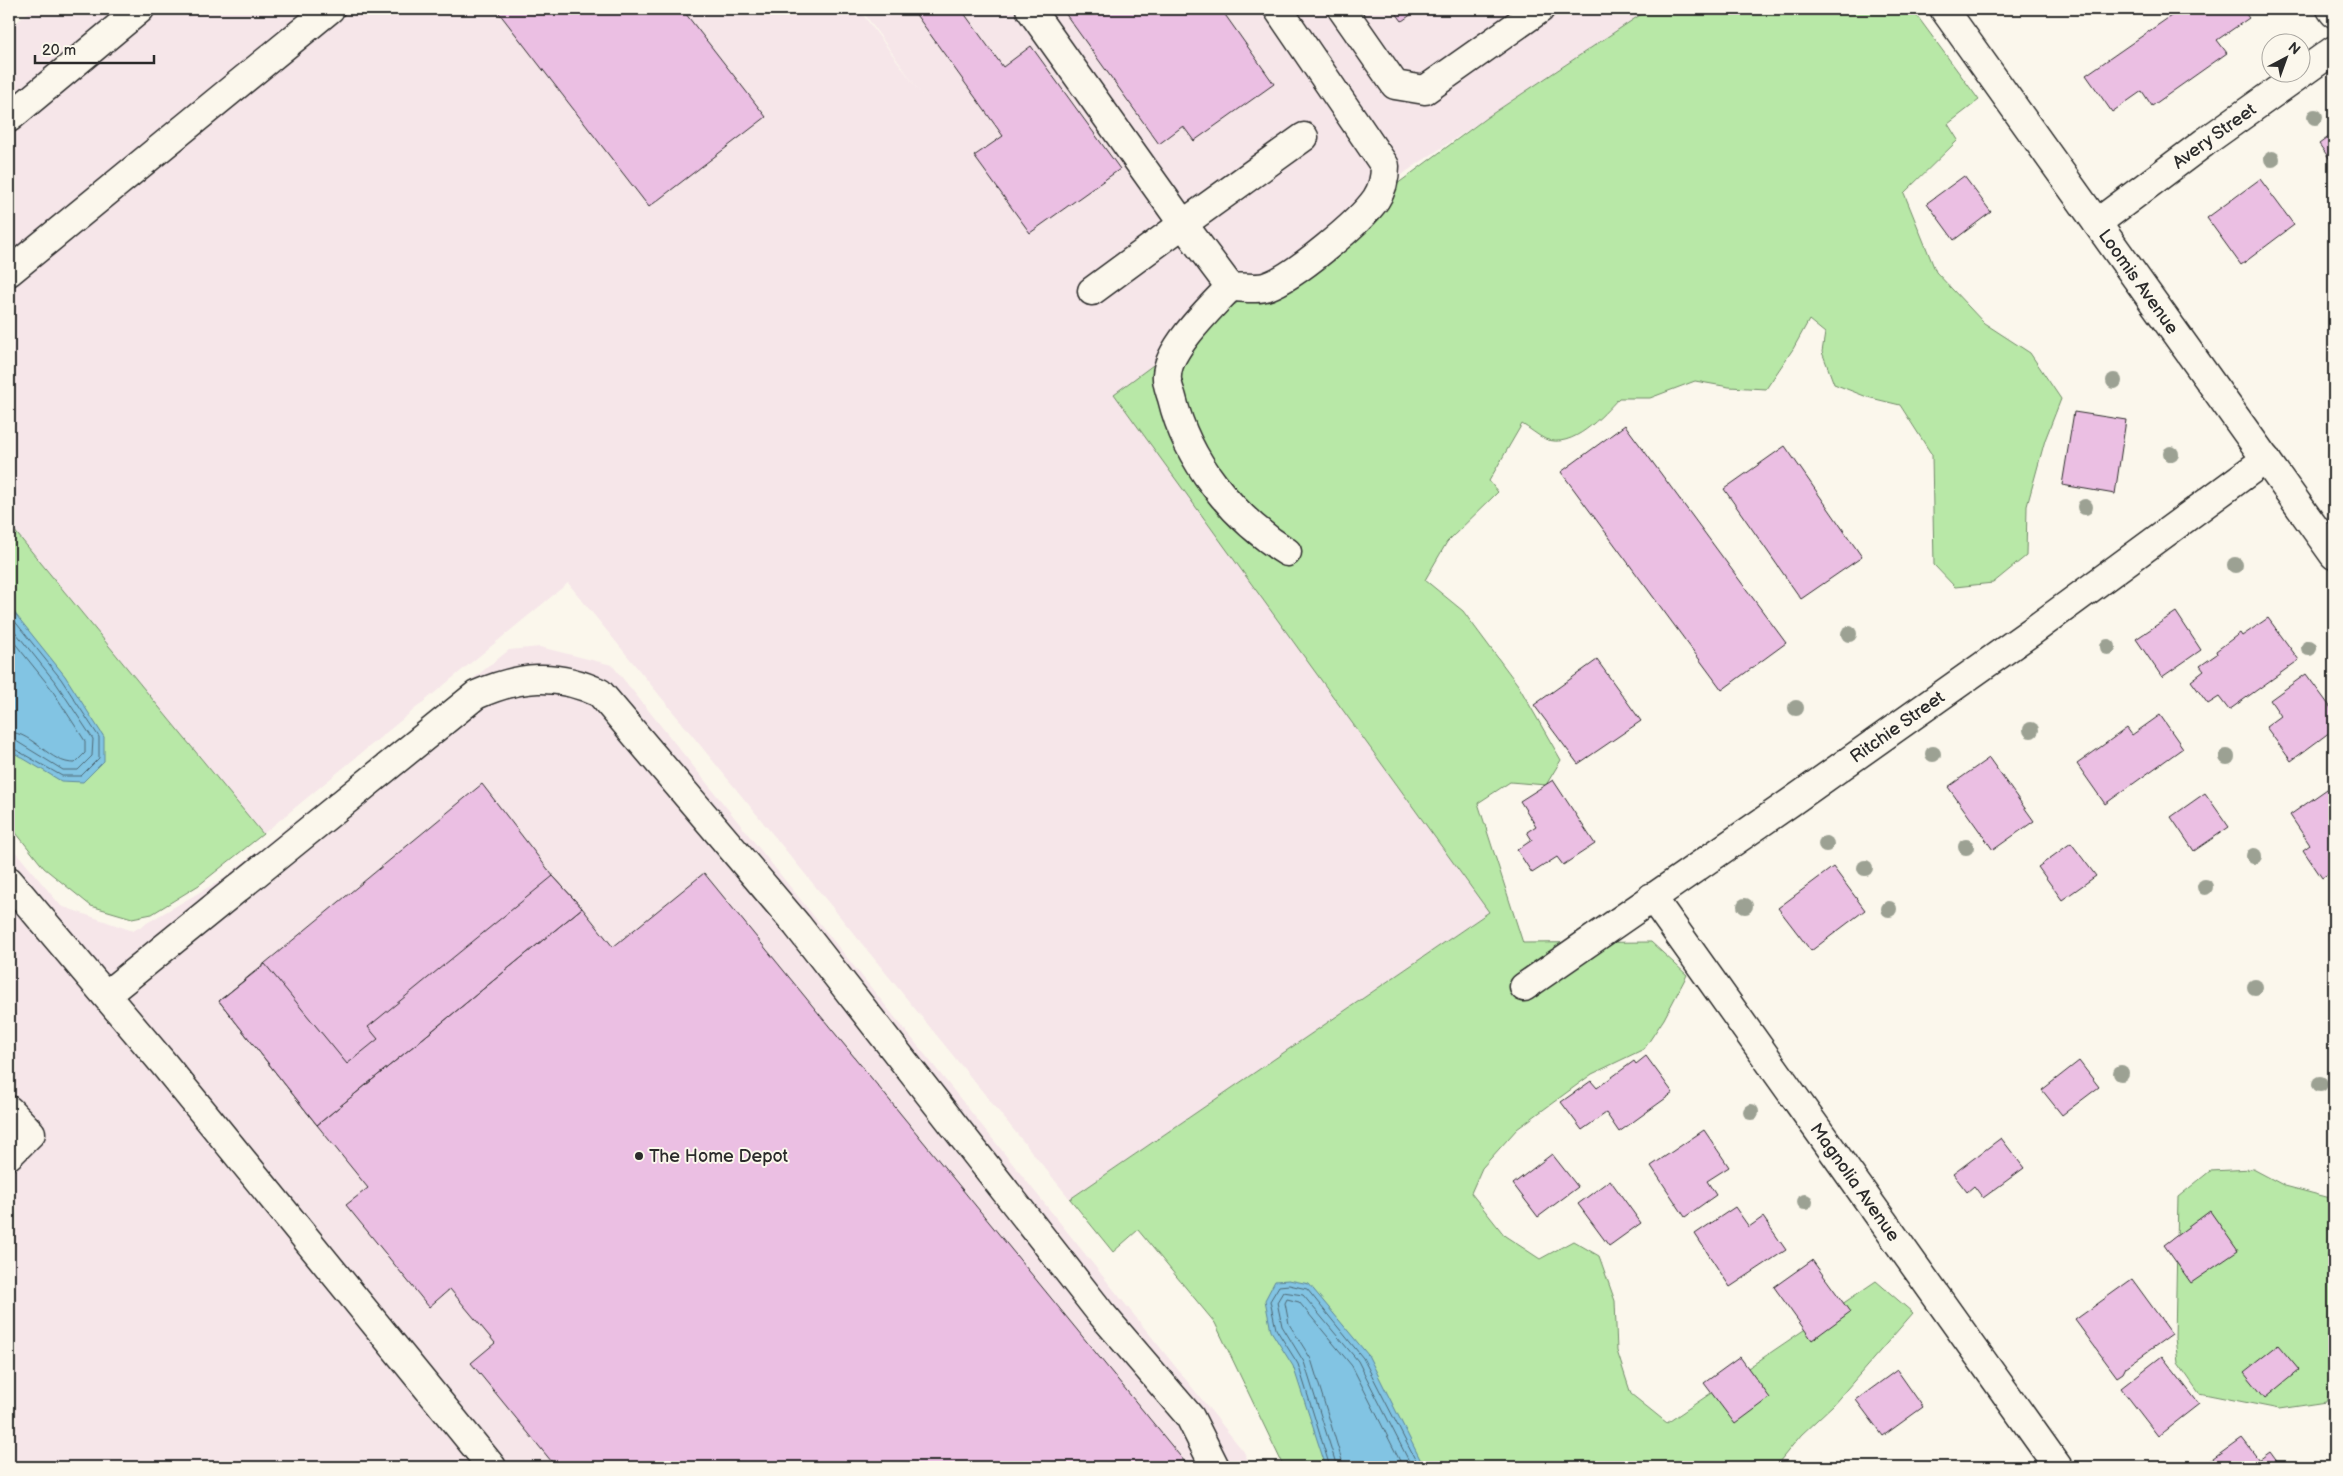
<svg xmlns="http://www.w3.org/2000/svg" width="2343" height="1476" font-family="'Balsamiq Sans',sans-serif">
<style>
.built{fill:#f6e6e9}
.green{fill:#b8e8a7;stroke:#728a69}
.water{fill:#82c4e3;stroke:#5f8799}
.lines{fill:none;stroke-linecap:round;stroke-linejoin:round}
.shore{stroke:#4e6875;stroke-width:1}
.building{fill:#ebbfe3;stroke:#2b2b2b}
.minor-casing{stroke:#2b2b2b;stroke-width:31}
.minor{stroke:#fbf7ec;stroke-width:28}
.tree{fill:#9ca193}
.poi-dot{fill:#2b2b2b;stroke:#fbf7ec;stroke-width:2}
.labels{text-anchor:middle;dominant-baseline:central;stroke-width:4;stroke-linejoin:round;paint-order:stroke}
.street-label{font-size:18px;fill:#2b2b2b;stroke:#fbf7ec}
.poi-label{font-size:18px;fill:#2b2b2b;stroke:#fbf7ec;text-anchor:start}
</style>
<rect width="100%" height="100%" fill="#fbf7ec"/>
<filter id="ink" filterUnits="userSpaceOnUse"><feTurbulence type="fractalNoise" baseFrequency=".02" numOctaves="2"/><feDisplacementMap in="SourceGraphic" scale="10" xChannelSelector="R" yChannelSelector="G"/><feConvolveMatrix kernelMatrix="1 2 1 2 8 2 1 2 1" color-interpolation-filters="sRGB"/></filter>
<g filter="url(#ink)">
<!-- built -->
<g class="built">
<path d="M33 9H859L922 95 861 9H1649L1407 171 1115 394 1490 912 1070 1199 568 583 263 834 9 524V28Z"/>
<path d="M540 647 612 665 1244 1452 1251 1467H9V844L61 906 133 931 224 878 509 650Z"/>
</g>
<!-- green -->
<g class="green">
<path d="M1649 9H1912L1979 100 1948 124 1958 140 1904 193 1936 272 1984 323 2030 353 2061 399 2045 440 2027 506 2026 556 1993 583 1955 587 1934 565 1932 455 1900 405 1867 397 1834 384 1822 352 1825 333 1809 320 1793 349 1766 389 1729 387 1695 381 1650 398H1619C1602 416 1573 450 1545 439 1537 435 1529 428 1522 424L1489 481 1498 492 1447 542 1425 580 1463 611 1518 685 1561 760 1546 785 1510 782 1478 803 1523 943 1651 942 1687 975 1664 1019 1644 1049 1592 1074 1517 1129 1482 1168 1471 1193 1505 1236 1540 1259 1573 1241 1599 1256 1615 1301 1617 1351 1631 1394 1667 1423 1876 1281 1913 1313 1833 1405 1801 1435 1775 1467H1284L1215 1323 1138 1230 1113 1252 1070 1199 1489 912 1114 394 1486 118Z"/>
<path d="M9 524 263 834 199 885 152 914 132 918 91 906 44 868 9 824Z"/>
<path d="M2253 1169 2285 1186 2334 1199V1380L2326 1402 2279 1409 2199 1393 2178 1363 2175 1338 2178 1197 2210 1171Z"/>
</g>
<!-- water -->
<g class="water">
<path d="M9 606 65 676 104 737V761L83 782 61 781 9 750Z"/>
<path d="M1289 1280 1309 1284 1368 1355 1424 1467H1326L1293 1366 1271 1331 1265 1300 1275 1281Z"/>
</g>
<g class="lines">
<!-- shore -->
<g class="shore">
<path d="M9 614 61 679 99 737V758L81 776H62L9 746"/>
<path d="M9 624 56 683 93 739 92 756 78 770H63L16 741 9 739"/>
<path d="M9 636 50 687 85 741V753L75 763C50 764 34 733 9 732"/>
<path d="M1330 1467 1298 1364 1276 1329 1270 1301 1279 1286 1289 1285 1307 1289 1363 1358 1419 1467"/>
<path d="M1337 1467 1304 1362 1282 1326 1277 1302 1283 1292 1303 1295 1358 1361 1412 1467"/>
<path d="M1344 1467 1311 1359 1289 1324 1285 1303 1287 1299 1299 1302 1352 1366 1403 1467"/>
</g>
</g>
<!-- building -->
<g class="building">
<path d="M496 9H682L766 117 649 207Z"/>
<path d="M912 9H961L1003 67 1031 46 1120 169 1030 233 974 156 1003 136Z"/>
<path d="M1062 9H1221L1274 84 1194 141 1183 126 1159 144Z"/>
<path d="M1393 9H1419L1402 21Z"/>
<path d="M2181 9H2242L2249 18 2217 40 2227 53 2152 106 2142 91 2112 112 2086 75Z"/>
<path d="M2334 133V165L2319 144Z"/>
<path d="M1964 176 1991 212 1954 240 1927 203Z"/>
<path d="M2260 179 2294 225 2241 265 2207 218Z"/>
<path d="M2074 412 2126 420 2115 494 2062 485Z"/>
<path d="M1625 425 1786 643 1722 690 1561 472Z"/>
<path d="M1785 446 1862 557 1801 599 1724 489Z"/>
<path d="M2176 612 2201 650 2162 677 2136 639Z"/>
<path d="M2268 618 2299 660 2229 710 2219 697 2208 704 2191 681 2204 671 2200 666 2217 654 2216 651 2240 633 2242 636Z"/>
<path d="M1597 660 1641 721 1578 764 1534 705Z"/>
<path d="M2306 674 2334 712V729L2291 761 2266 727 2281 716 2270 700Z"/>
<path d="M2160 715 2183 748 2105 804 2077 764 2127 728 2132 735Z"/>
<path d="M1989 758 2034 821 1993 850 1948 787Z"/>
<path d="M1553 780 1595 844 1563 865 1557 857 1532 873 1517 850 1532 840 1527 832 1536 826 1520 801Z"/>
<path d="M482 784 553 876 582 908 317 1125 219 1001Z"/>
<path d="M2330 787 2334 792V874L2332 871 2322 878 2303 850 2310 845 2290 815Z"/>
<path d="M2205 793 2229 827 2194 851 2171 817Z"/>
<path d="M2071 843 2096 876 2062 900 2038 867Z"/>
<path d="M1833 867 1865 910 1811 951 1778 908Z"/>
<path d="M704 873 1189 1467H556L471 1363 495 1343 450 1289 429 1307 346 1205 368 1188 317 1125 582 908 613 947Z"/>
<path d="M553 876 582 908 317 1125 219 1001 265 964 347 1064 378 1039 368 1027Z"/>
<path d="M1646 1056 1673 1093 1619 1132 1606 1113 1582 1130 1561 1102 1591 1081 1597 1088 1634 1061 1636 1064Z"/>
<path d="M2079 1061 2099 1087 2062 1115 2042 1090Z"/>
<path d="M1704 1130 1729 1167 1707 1181 1716 1195 1685 1217 1651 1166Z"/>
<path d="M2001 1138 2024 1168 1983 1198 1974 1186 1967 1192 1953 1174Z"/>
<path d="M1552 1154 1578 1187 1538 1217 1513 1184Z"/>
<path d="M1610 1180 1641 1223 1609 1246 1578 1204Z"/>
<path d="M1735 1207 1749 1227 1763 1217 1786 1250 1730 1287 1695 1234Z"/>
<path d="M2210 1211 2238 1251 2191 1283 2164 1245Z"/>
<path d="M1812 1260 1850 1312 1812 1340 1774 1287Z"/>
<path d="M2132 1279 2172 1334 2126 1367 2123 1373 2117 1377 2075 1320Z"/>
<path d="M2278 1345 2299 1370 2265 1398 2244 1372Z"/>
<path d="M2162 1356 2199 1404 2158 1436 2121 1388Z"/>
<path d="M1740 1357 1770 1398 1735 1424 1704 1383Z"/>
<path d="M1897 1370 1923 1407 1883 1436 1856 1400Z"/>
<path d="M2242 1438 2259 1460 2270 1452 2281 1467H2202Z"/>
</g>
<g class="lines">
<!-- minor casing -->
<g class="minor-casing">
<g id="minor">
<path d="M1030 9 1183 224 1304 137"/>
<path d="M1342 9 1395 85 1425 90 1540 9"/>
<path id="s1" d="M1944 9 2334 555"/>
<path d="M2331 9 2334 13"/>
<path d="M9 118 140 9"/>
<path id="s2" d="M2097 223 2205 142 2334 50"/>
<path d="M9 272 330 9"/>
<path d="M1230 287C1212 306 1168 348 1167 375 1166 382 1170 391 1172 398 1187 461 1232 517 1287 552"/>
<path d="M1092 291 1183 224 1230 287C1241 287 1258 290 1268 286 1294 277 1360 222 1376 199 1382 190 1385 177 1385 166L1278 9"/>
<path d="M9 881 163 1063 492 1467"/>
<path id="s3" d="M1652 897 2058 1467"/>
<path id="s4" d="M1524 987 1791 802 2031 632 2266 459"/>
<path d="M106 995 476 695C519 676 556 672 600 693L797 925 1100 1312 1190 1417 1215 1467"/>
<path d="M9 1110 31 1133 9 1155"/>
</g>
</g>
<!-- minor -->
<use href="#minor" class="minor"/>
</g>
<!-- trees -->
<g class="tree">
<circle cx="2315" cy="117" r="8"/>
<circle cx="2272" cy="159" r="8"/>
<circle cx="2114" cy="381" r="8"/>
<circle cx="2171" cy="454" r="8"/>
<circle cx="2085" cy="507" r="8"/>
<circle cx="2235" cy="565" r="8"/>
<circle cx="1849" cy="634" r="8"/>
<circle cx="2108" cy="647" r="8"/>
<circle cx="2309" cy="648" r="8"/>
<circle cx="1796" cy="708" r="8"/>
<circle cx="2031" cy="730" r="8"/>
<circle cx="1933" cy="754" r="8"/>
<circle cx="2227" cy="757" r="8"/>
<circle cx="1826" cy="844" r="8"/>
<circle cx="1966" cy="847" r="8"/>
<circle cx="2254" cy="856" r="8"/>
<circle cx="1865" cy="868" r="8"/>
<circle cx="2205" cy="887" r="8"/>
<circle cx="1745" cy="906" r="8"/>
<circle cx="1889" cy="909" r="8"/>
<circle cx="2255" cy="987" r="8"/>
<circle cx="2121" cy="1073" r="8"/>
<circle cx="2320" cy="1084" r="8"/>
<circle cx="1751" cy="1112" r="8"/>
<circle cx="1805" cy="1202" r="8"/>
</g>
</g>
<!-- markers -->
<circle class="poi-dot" cx="639" cy="1156" r="5"/>
<g class="labels">
<!-- street labels -->
<g class="street-label">
<text stroke="none"><textPath href="#s2" startOffset="146">Avery Street</textPath></text>
<text stroke="none"><textPath href="#s1" startOffset="335">Loomis Avenue</textPath></text>
<text stroke="none"><textPath href="#s4" startOffset="455">Ritchie Street</textPath></text>
<text stroke="none"><textPath href="#s3" startOffset="350">Magnolia Avenue</textPath></text>
</g>
<!-- poi labels -->
<g class="poi-label">
<text x="649" y="1156">The Home Depot</text>
</g>
</g>
<!-- margin -->
<rect width="2343" height="1476" fill="none" stroke="#fbf7ec" stroke-width="30"/>
<rect x="15" y="15" width="2313" height="1446" fill="none" stroke="#2b2b2b" stroke-width="2" filter="url(#ink)"/>
<!-- north arrow -->
<g transform="translate(2286 58) rotate(41)"><circle r="24" fill="#fbf7ec" stroke="#a8a59f"/>
<path d="M0-4L9 19L0 12L-9 19Z" fill="#2b2b2b"/>
<text y="-8" font-size="14" font-weight="bold" text-anchor="middle" fill="#2b2b2b">N</text>
</g>
<!-- scale -->
<path d="M35 55v8h119v-8" fill="none" stroke="#2b2b2b" stroke-width="2.5"/>
<text x="42" y="55" font-size="15" fill="#2b2b2b" stroke="#fbf7ec" stroke-width="4" paint-order="stroke">20 m</text>
</svg>
